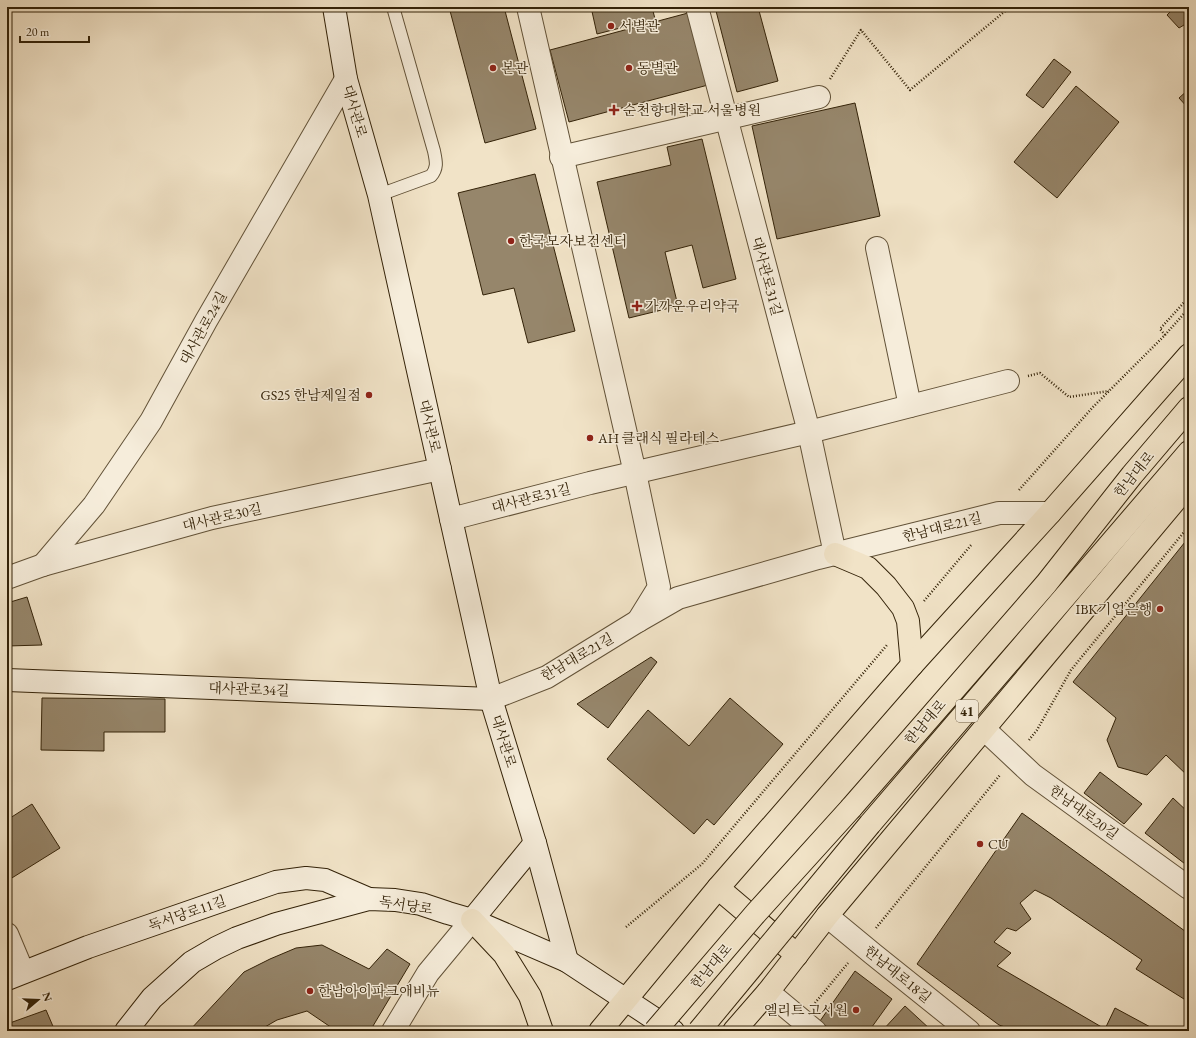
<svg xmlns="http://www.w3.org/2000/svg" width="1196" height="1038" font-family="'EB Garamond','Noto Serif KR',serif">
<style>
.building{fill:#96866b;stroke:#332208}
.lines{fill:none;stroke-linecap:round;stroke-linejoin:round}
.lane-casing{stroke:#625238;stroke-width:14}
.street-casing{stroke:#625238;stroke-width:24}
.secondary-casing{stroke:#332208;stroke-width:24}
.primary-casing{stroke:#332208;stroke-width:24}
.path{stroke:#332208;stroke-width:2.5;stroke-dasharray:1 2;stroke-linecap:butt}
.lane{stroke:#f6eddb;stroke-width:12}
.street{stroke:#f6eddb;stroke-width:22}
.secondary{stroke:#f6eddb;stroke-width:22}
.primary{stroke:#f1e3c7;stroke-width:22}
.primary-bridge-casing{stroke:#332208;stroke-width:24;stroke-linecap:butt}
.primary-bridge{stroke:#f1e3c7;stroke-width:22}
.poi-dot{fill:#8f2418;stroke:#f6eddb;stroke-width:1.5}
.labels{text-anchor:middle;dominant-baseline:central;stroke-width:3;stroke-linejoin:round;paint-order:stroke}
.shield{fill:#f6eddb;stroke:#6e5f47;stroke-width:1}
.shield-label{font-size:13px;font-weight:bold;fill:#332208}
.poi-label{font-size:14px;fill:#332208;stroke:#f6eddb;text-anchor:start}
.street-label{font-size:14px;fill:#332208;stroke:#f6eddb}
</style>
<rect width="100%" height="100%" fill="#f1e3c7"/>
<filter id="stains"><feTurbulence type="fractalNoise" baseFrequency=".005" numOctaves="4"/><feColorMatrix values="0 0 0 0 .2 0 0 0 0 .09 0 0 0 0 .02 0 0 0 .5 -.17"/></filter>
<radialGradient id="worn" r=".72"><stop offset=".6" stop-color="#630" stop-opacity="0"/><stop offset="1" stop-color="#630" stop-opacity=".3"/></radialGradient>
<!-- building -->
<g class="building">
<path d="M449 7H504L536 129 485 143Z"/>
<path d="M591 7H652L655 19 597 34Z"/>
<path d="M715 7H758L778 81 737 92Z"/>
<path d="M1175 7H1189V22L1179 28 1167 15Z"/>
<path d="M688 13 708 85 569 122 550 50Z"/>
<path d="M1054 59 1071 72 1043 108 1026 95Z"/>
<path d="M1076 86 1119 122 1057 198 1014 162Z"/>
<path d="M1189 89V109L1179 98Z"/>
<path d="M855 103 880 216 777 239 752 126Z"/>
<path d="M702 139 736 279 703 288 692 245 665 252 678 306 629 318 597 182 671 165 667 147Z"/>
<path d="M535 174 575 331 528 343 514 288 483 295 458 193Z"/>
<path d="M1189 537V777L1166 755 1147 775 1118 767 1107 740 1116 718 1073 682Z"/>
<path d="M27 597 42 645 7 646V603Z"/>
<path d="M651 657 657 662 608 728 577 704Z"/>
<path d="M42 698 165 699V732H104V751L41 750Z"/>
<path d="M730 698 783 744 714 825 707 819 694 834 607 759 648 710 689 746Z"/>
<path d="M1100 772 1142 804 1124 824 1084 793Z"/>
<path d="M1173 798 1189 813V867L1145 833Z"/>
<path d="M32 804 60 848 7 881V820Z"/>
<path d="M1022 813 1189 934V994L1184 999 1136 969 1142 960 1051 898 1035 890 1020 903 1031 919 1016 931 1007 928 994 942 1011 953 997 966 1105 1029 1115 1008 1154 1029 1152 1031H1017L999 1025 917 964Z"/>
<path d="M322 945 369 969 387 949 410 964 370 1031H335V1030L307 1011 277 1020 258 1031H189L244 972 270 959 296 948Z"/>
<path d="M855 971 892 999 869 1031H832L820 1021Z"/>
<path d="M905 1006 931 1030 930 1031H882Z"/>
<path d="M46 1010 55 1031H7V1024Z"/>
</g>
<g class="lines">
<!-- lane casing -->
<g class="lane-casing">
<path id="lane" d="M379 195 431 176C438 168 436 161 434 151L393 7"/>
</g>
<!-- street casing -->
<g class="street-casing">
<g id="street">
<path d="M528 7 635 473 659 587 638 621"/>
<path d="M697 7 809 432 835 554"/>
<path d="M561 157 819 97"/>
<path d="M877 248 910 406"/>
<path d="M451 519 590 483 809 432 1008 381"/>
<path d="M43 565 94 505 151 421 206 321 346 79"/>
<path d="M7 578 43 565 212 518 440 469"/>
<path d="M491 699 547 677 638 621 678 598 818 558 999 513H1050"/>
<path d="M984 729 1033 775 1189 888"/>
<path d="M827 916 873 954 969 1031"/>
<path d="M7 934 23 972"/>
<path d="M768 992 815 1031"/>
<path d="M393 1031 428 973 472 920"/>
</g>
</g>
<!-- secondary casing -->
<g class="secondary-casing">
<g id="secondary">
<path d="M334 7 346 79 379 195 491 699 535 843 567 961"/>
<path d="M7 680 491 699"/>
<path d="M472 920 535 843"/>
<path d="M7 979 88 947 276 882 306 878 325 880 369 899"/>
<path d="M126 1031 152 998 192 962 216 948 237 938 276 924 369 899 395 900 421 904 448 913 472 920 567 961 673 1031"/>
</g>
</g>
<!-- primary casing -->
<g class="primary-casing">
<g id="primary">
<path d="M835 554 868 568 886 586 903 608 908 621 912 665"/>
<path d="M851 808 1046 584 1132 475 1189 408"/>
<path d="M870 824 1189 452"/>
<path d="M718 888 797 955"/>
<path d="M472 920 504 954 530 996 542 1031"/>
<path d="M600 1031 718 888 912 665 1050 513 1189 355"/>
<path d="M734 1031 768 992 827 916 1189 484"/>
</g>
</g>
<!-- path -->
<g class="path">
<path d="M830 79 861 30 910 90 1010 7"/>
<path d="M1165 335 1160 329 1189 297"/>
<path d="M1028 376 1040 373 1069 397 1109 391"/>
<path d="M1019 490 1093 407 1165 335 1189 308"/>
<path d="M924 601 972 544"/>
<path d="M1029 740 1037 730 1071 670 1189 526"/>
<path d="M626 927 702 864 887 645"/>
<path d="M876 928 1000 775"/>
<path d="M815 1003 848 963"/>
</g>
<!-- lane -->
<use href="#lane" class="lane"/>
<!-- street -->
<use href="#street" class="street"/>
<!-- secondary -->
<use href="#secondary" class="secondary"/>
<!-- primary -->
<use href="#primary" class="primary"/>
<!-- primary-bridge casing -->
<g class="primary-bridge-casing">
<g id="primary-bridge">
<path d="M655 1031 756 913 851 808"/>
<path d="M699 1031 870 824"/>
</g>
</g>
<!-- primary-bridge -->
<use href="#primary-bridge" class="primary-bridge"/>
</g>
<!-- markers -->
<g class="poi-dot">
<circle cx="611" cy="26" r="4"/>
<circle cx="493" cy="68" r="4"/>
<circle cx="629" cy="68" r="4"/>
<path d="M612 104h4v4h4v4h-4v4h-4v-4h-4v-4h4z"/>
<circle cx="511" cy="241" r="4"/>
<path d="M635 300h4v4h4v4h-4v4h-4v-4h-4v-4h4z"/>
<circle cx="369" cy="395" r="4"/>
<circle cx="590" cy="438" r="4"/>
<circle cx="1160" cy="609" r="4"/>
<circle cx="980" cy="844" r="4"/>
<circle cx="310" cy="991" r="4"/>
<circle cx="856" cy="1010" r="4"/>
</g>
<g class="labels">
<!-- shield labels -->
<rect class="shield" x="956" y="700" width="22" height="22" rx="3"/>
<g class="shield-label">
<text x="967" y="711">41</text>
</g>
<!-- poi labels -->
<g class="poi-label">
<text x="619" y="26">서별관</text>
<text x="501" y="68">본관</text>
<text x="637" y="68">동별관</text>
<text x="623" y="110">순천향대학교 서울병원</text>
<text x="519" y="241">한국모자보건센터</text>
<text x="645" y="306">가까운우리약국</text>
<text x="361" y="395" text-anchor="end">GS25 한남제일점</text>
<text x="598" y="438">AH 클래식 필라테스</text>
<text x="1152" y="609" text-anchor="end">IBK기업은행</text>
<text x="988" y="844">CU</text>
<text x="318" y="991">한남아이파크애비뉴</text>
<text x="848" y="1010" text-anchor="end">엘리트 고시원</text>
</g>
<!-- street labels -->
<g class="street-label">
<text transform="translate(355 111) rotate(74)">대사관로</text>
<text transform="translate(767 276) rotate(75)">대사관로31길</text>
<text transform="translate(203 328) rotate(-61)">대사관로24길</text>
<text transform="translate(430 426) rotate(77)">대사관로</text>
<text transform="translate(1134 474) rotate(-51)">한남대로</text>
<text transform="translate(531 498) rotate(-14)">대사관로31길</text>
<text transform="translate(222 517) rotate(-13)">대사관로30길</text>
<text transform="translate(942 527) rotate(-14)">한남대로21길</text>
<text transform="translate(577 657) rotate(-30)">한남대로21길</text>
<text transform="translate(249 689) rotate(2)">대사관로34길</text>
<text transform="translate(925 722) rotate(-49)">한남대로</text>
<text transform="translate(504 741) rotate(73)">대사관로</text>
<text transform="translate(1084 812) rotate(36)">한남대로20길</text>
<text transform="translate(406 905) rotate(9)">독서당로</text>
<text transform="translate(187 913) rotate(-19)">독서당로11길</text>
<text transform="translate(711 966) rotate(-49)">한남대로</text>
<text transform="translate(898 974) rotate(39)">한남대로18길</text>
</g>
</g>
<!-- margin -->
<rect width="1196" height="1038" fill="none" stroke="#f1e3c7" stroke-width="24"/>
<rect x="8" y="8" width="1180" height="1022" fill="none" stroke="#332208" stroke-width="2"/>
<rect x="12" y="12" width="1172" height="1014" fill="none" stroke="#332208"/>
<!-- north arrow -->
<g transform="translate(38 1000) rotate(71)" stroke="#f6eddb" stroke-width="3" paint-order="stroke">
<path d="M0-3L7 15L0 10L-7 15Z" fill="#332208"/>
<text y="-6" font-size="11" font-weight="bold" text-anchor="middle" fill="#332208">N</text>
</g>
<!-- scale -->
<path d="M20 36v6h69v-6" fill="none" stroke="#332208" stroke-width="2"/>
<text x="26" y="36" font-size="12" fill="#332208" stroke="#f6eddb" stroke-width="3" paint-order="stroke">20 m</text>
<rect width="100%" height="100%" filter="url(#stains)"/>
<rect width="100%" height="100%" fill="url(#worn)"/>
</svg>
